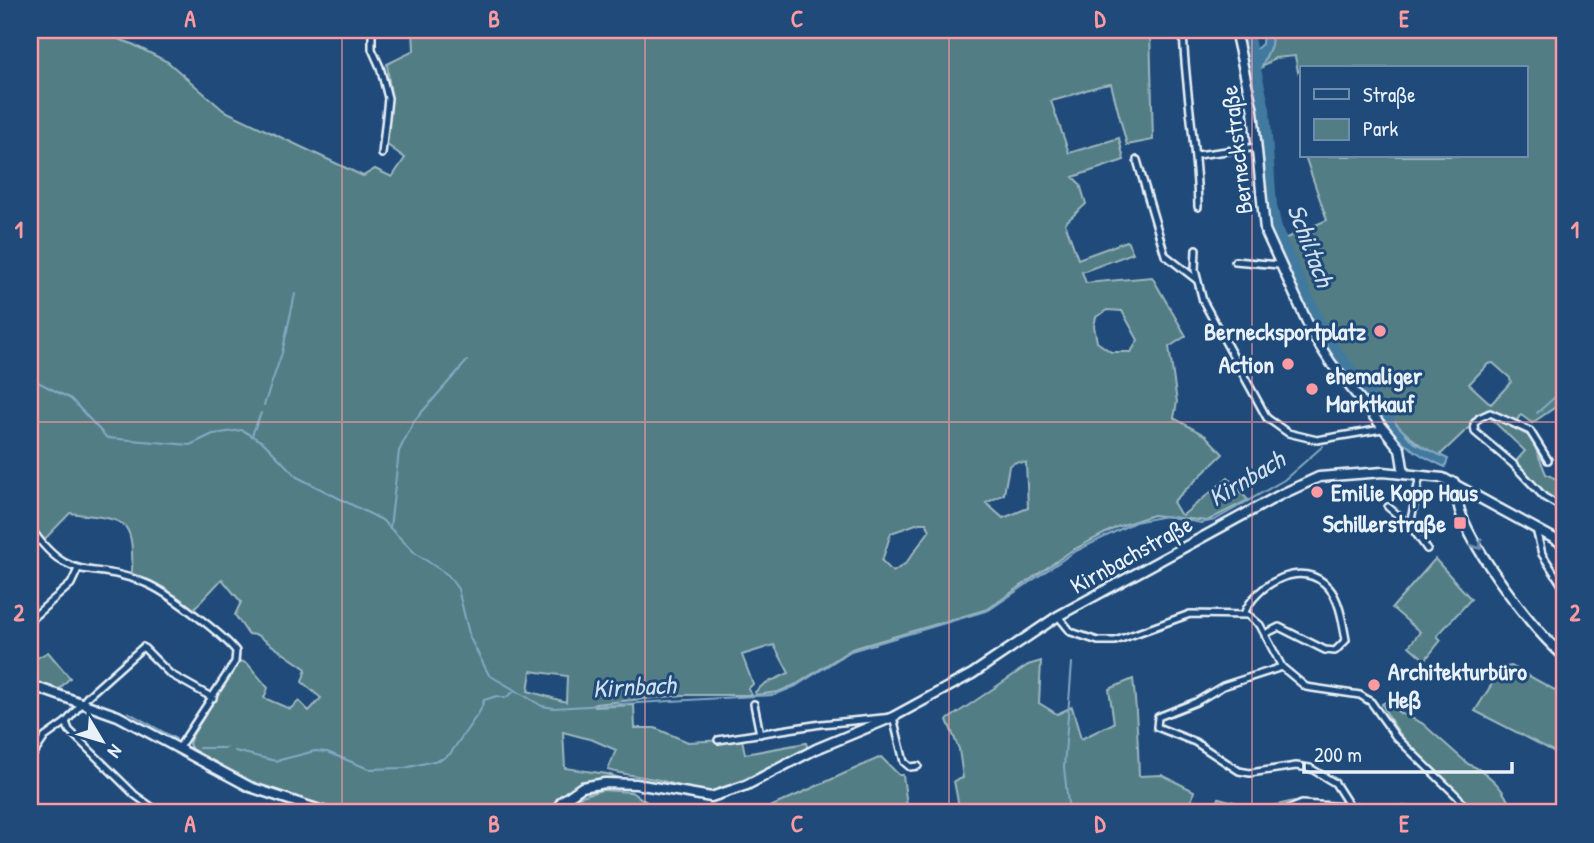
<svg xmlns="http://www.w3.org/2000/svg" width="1594" height="843" font-family="'Patrick Hand',sans-serif">
<style>
.green{fill:#527d85;stroke:#9db7be;stroke-width:2;fill-rule:evenodd}
.water{fill:#43799f;stroke:#85a9c3;stroke-width:2}
.lines{fill:none;stroke-linecap:round;stroke-linejoin:round}
.stream{stroke:#85a9c3;stroke-width:2}
.river{stroke:#43799f;stroke-width:12}
.minor-casing{stroke:#e8f1f8;stroke-width:10}
.secondary-casing{stroke:#e8f1f8;stroke-width:13}
.minor{stroke:#1f4a7a;stroke-width:5}
.secondary{stroke:#1f4a7a;stroke-width:8}
.oneway{stroke:#6f8dac}
.grid{fill:none;stroke:#ff9aa2;stroke-width:2;stroke-opacity:0.55}
.poi-dot{fill:#ff9aa2;stroke:#1f4a7a;stroke-width:2.5}
.labels{text-anchor:middle;dominant-baseline:central;stroke-width:6;stroke-linejoin:round;paint-order:stroke}
.street-label{font-size:24px;fill:#e8f1f8;stroke:#1f4a7a}
.poi-label{font-size:24px;font-weight:bold;fill:#e8f1f8;stroke:#1f4a7a;text-anchor:end}
.water-label{font-size:26px;font-style:italic;fill:#cfdfeb;stroke:#1f4a7a}
.neatline{fill:none;stroke:#ff9aa2;stroke-width:2.5}
.grid-label{font-size:23px;text-anchor:middle;font-weight:bold;fill:#ff9aa2}
</style>
<rect width="100%" height="100%" fill="#1f4a7a"/>
<filter id="ink" filterUnits="userSpaceOnUse"><feTurbulence type="fractalNoise" baseFrequency=".0143" numOctaves="2"/><feDisplacementMap in="SourceGraphic" scale="14" xChannelSelector="R" yChannelSelector="G"/><feConvolveMatrix kernelMatrix="1 2 1 2 8 2 1 2 1" color-interpolation-filters="sRGB"/></filter>
<g filter="url(#ink)">
<!-- green -->
<g class="green">
<path d="M30 30H92L130 43 168 62 223 110 363 176 375 169 392 177 405 158 386 144 391 98 387 64 414 51 413 30H1150L1153 140 1127 145 1111 84C1089 86 1073 97 1051 101L1069 153 1119 138 1124 160 1073 177 1080 184 1086 204 1065 223 1078 259 1127 241 1133 253 1082 272 1086 283 1152 277 1186 336 1169 347 1177 402 1174 418 1206 436 1223 454 1173 502 1180 514 1183 515 1228 478 1248 500 1207 521 1153 515 1117 527 1071 551 988 609 852 649 797 684 778 692 756 695 755 692 764 684 789 673 774 645 742 655 753 684 748 689 752 695H683L594 704 595 707 634 705 635 728H655L688 742 742 739 745 754 806 743 808 749 720 791C697 795 680 785 659 780 642 776 625 775 608 770L616 750 593 740 563 732 565 768 607 774 630 781C593 778 570 783 548 813H338L244 781 194 754 189 744 192 736 232 671 241 661 248 664 268 688 264 698 290 709 299 701 309 711 321 698 302 682 306 669 257 635 248 634 235 615 241 602 222 579 192 611 150 581 132 574C134 514 125 521 70 513L42 542 30 524ZM1107 310 1122 311 1138 340 1131 352H1111L1097 342 1094 326 1096 317ZM1016 462 1026 463 1028 508 1003 518 986 503 1004 494 1009 466ZM919 523H926L930 530 906 563 893 572 882 561 891 533ZM531 671 567 676 566 702 528 691Z"/>
<path d="M1272 30H1564V413L1560 404 1532 423 1521 415 1515 422 1487 410 1439 456C1399 438 1356 380 1332 342 1313 311 1300 273 1284 239L1327 220 1305 156H1526V68H1302L1298 72 1295 56 1275 58 1261 68 1271 45ZM1493 363 1510 378 1511 382 1491 404 1469 384 1488 364Z"/>
<path d="M1493 417 1531 437 1546 474 1564 483V507L1539 488 1516 461 1525 451 1490 418Z"/>
<path d="M1435 559 1471 599 1437 636 1441 640 1425 660 1409 646 1420 632 1392 608Z"/>
<path d="M48 652 70 678 58 690 30 681V662Z"/>
<path d="M1041 661 1039 703 1057 714 1072 707 1081 739 1114 723 1109 689 1133 679C1137 712 1138 743 1139 776L1162 775 1194 791 1191 803 1215 809 1219 798 1260 809 1294 801 1277 813H941L959 807 954 781 963 778 959 749 947 720 1028 665Z"/>
<path d="M1511 666 1564 695V727L1559 732 1562 760 1557 753 1475 711 1502 668Z"/>
<path d="M1394 697 1398 712 1422 723 1468 764C1484 770 1501 785 1508 801L1489 813H1472C1466 798 1455 792 1444 781 1420 757 1396 735 1382 704Z"/>
<path d="M881 757 899 775H903L908 813H757Z"/>
<path d="M602 790 631 792 664 813H561L578 797Z"/>
</g>
<!-- water -->
<g class="water">
<path d="M1245 30H1250L1255 50 1262 44 1263 30H1272L1271 45 1261 68 1253 70Z"/>
<path d="M1382 408 1413 442 1448 459 1445 467C1411 452 1399 441 1376 412Z"/>
</g>
<g class="lines">
<!-- stream -->
<g class="stream">
<path d="M30 378 71 399 107 438 190 445 213 434 242 430 264 443 297 477 382 520 415 553 448 575 458 589 470 638 489 675 542 706 554 708 774 695 796 686 851 651 989 610 1074 552 1135 522 1166 516 1201 523 1215 520 1284 480 1323 446"/>
<path d="M264 405 282 353 295 294"/>
<path d="M1537 413 1564 389"/>
<path d="M252 435 261 413"/>
<path d="M390 528 399 451 414 421 467 361"/>
<path d="M128 712 176 739"/>
<path d="M199 748H226"/>
<path d="M235 751 276 761 315 751 327 752 369 769 405 768 442 759 450 754 480 711 484 700 497 696 505 698 515 691"/>
<path d="M1069 813 1064 767 1072 663"/>
</g>
<!-- river -->
<path class="river" d="M1246 30 1264 109 1271 206 1277 232 1327 340 1389 421"/>
<!-- minor casing -->
<g class="minor-casing">
<g id="minor">
<path d="M372 30V49L380 67 388 98 382 154"/>
<path d="M1183 30C1185 90 1197 148 1198 207"/>
<path d="M1197 155 1257 147"/>
<path d="M1137 160 1165 255 1197 280"/>
<path d="M1196 249 1195 270 1203 301 1267 418 1288 433 1317 440 1382 429"/>
<path d="M1235 261 1279 265"/>
<path d="M1548 460 1530 431 1490 413 1479 418 1474 424 1475 432 1513 464 1544 497 1564 509"/>
<path d="M1388 507 1410 525 1427 549"/>
<path d="M1410 525 1420 475"/>
<path d="M30 527C70 587 90 560 145 583 166 591 223 634 236 651L235 662 178 749"/>
<path d="M1536 529 1542 554 1564 588"/>
<path d="M1244 614C1256 584 1303 557 1329 588 1340 600 1343 624 1346 640L1335 651 1325 650 1279 627 1265 634"/>
<path d="M1058 616 1071 632 1098 641H1115L1190 614 1248 615 1260 625 1282 667 1306 687 1360 695 1371 702 1396 737 1458 797 1469 813"/>
<path d="M30 620 71 584 78 569"/>
<path d="M1282 667 1223 686 1196 702 1158 717 1157 727 1195 742 1239 771 1250 773 1296 766 1310 768 1335 783 1349 805"/>
<path d="M754 704 760 734"/>
<path d="M66 722 69 730 135 795 160 813"/>
<path d="M718 740 821 724 893 717 904 762 910 767 918 766"/>
<path d="M30 759 45 737 66 722 88 696 143 647 170 674 213 698"/>
<path d="M1279 813 1302 804 1444 813"/>
</g>
</g>
<!-- secondary casing -->
<g class="secondary-casing">
<g id="secondary">
<path d="M1235 30 1253 111 1265 230 1314 337 1331 363 1400 449 1404 474"/>
<path d="M1454 482C1458 493 1457 504 1461 514 1476 554 1532 629 1564 656"/>
<path d="M30 685 118 716 250 787 329 813"/>
<path d="M554 813 562 801 582 787 605 783 636 784 711 797 747 785 816 749 893 717 972 674 1058 616 1280 495 1319 477 1383 472 1443 478 1564 544"/>
</g>
</g>
<!-- minor -->
<use href="#minor" class="minor"/>
<!-- secondary -->
<use href="#secondary" class="secondary"/>
</g>
<!-- one-way arrows -->
<defs><path id="oneway-chevron" d="M-2-3.5L2.5 0L-2 3.5" fill="none" stroke-width="1.6" stroke-linecap="round" stroke-linejoin="round" transform="scale(1.75)"/></defs>
<use class="oneway" href="#oneway-chevron" transform="translate(1478 545) rotate(57)"/>
</g>
<!-- grid -->
<path class="grid" d="M342 30V813M645 30V813M949 30V813M1252 30V813M30 422H1564"/>
<!-- markers -->
<g class="poi-dot">
<circle cx="1380" cy="331" r="7"/>
<circle cx="1288" cy="364" r="7"/>
<circle cx="1312" cy="389" r="7"/>
<circle cx="1317" cy="492" r="7"/>
<rect x="1453" y="516" width="14" height="14" rx="3.5"/>
<circle cx="1374" cy="685" r="7"/>
</g>
<g class="labels">
<!-- street labels -->
<g class="street-label">
<text transform="translate(1236 150) rotate(-97)">Berneckstraße</text>
<text transform="translate(1131 554) rotate(-29)">Kirnbachstraße</text>
</g>
<!-- poi labels -->
<g class="poi-label">
<text x="1366" y="331">Bernecksportplatz</text>
<text x="1274" y="364">Action</text>
<text x="1326" y="375" text-anchor="start">ehemaliger<tspan x="1326" dy="28">Marktkauf</tspan></text>
<text x="1331" y="492" text-anchor="start">Emilie Kopp Haus</text>
<text x="1446" y="523">Schillerstraße</text>
<text x="1388" y="671" text-anchor="start">Architekturbüro<tspan x="1388" dy="28">Heß</tspan></text>
</g>
<!-- water labels -->
<g class="water-label">
<text transform="translate(1311 245) rotate(69)">Schiltach</text>
<text transform="translate(1246 478) rotate(-31)">Kirnbach</text>
<text transform="translate(634 686) rotate(-3)">Kirnbach</text>
</g>
</g>
<!-- margin -->
<rect width="1594" height="843" fill="none" stroke="#1f4a7a" stroke-width="77"/>
<!-- legend -->
<rect x="1300" y="66" width="228" height="91" fill="#1f4a7a" stroke="#6f8dac" stroke-width="2"/>
<rect x="1314" y="89" width="35" height="10" fill="#1f4a7a" stroke="#6f8dac" stroke-width="2"/>
<text x="1363" y="102" font-size="21" fill="#e8f1f8">Straße</text>
<rect x="1314" y="119" width="35" height="21" fill="#527d85" stroke="#6f8dac" stroke-width="2"/>
<text x="1363" y="136" font-size="21" fill="#e8f1f8">Park</text>
<!-- north arrow -->
<g transform="translate(102 741) rotate(128)" stroke="#1f4a7a" stroke-width="5" paint-order="stroke">
<path d="M0-5L12 26L0 18L-12 26Z" fill="#e8f1f8"/>
<text y="-10" font-size="19" font-weight="bold" text-anchor="middle" fill="#e8f1f8">N</text>
</g>
<!-- scale -->
<path d="M1304 762v10h208v-10" fill="none" stroke="#e8f1f8" stroke-width="3.5"/>
<text x="1314" y="762" font-size="21" fill="#e8f1f8" stroke="#1f4a7a" stroke-width="5" paint-order="stroke">200 m</text>
<rect x="38" y="38" width="1518" height="766" class="neatline"/>
<g class="grid-label">
<text x="190" y="27">A</text>
<text x="494" y="27">B</text>
<text x="797" y="27">C</text>
<text x="1100" y="27">D</text>
<text x="1404" y="27">E</text>
<text x="19" y="238">1</text>
<text x="1575" y="238">1</text>
<text x="19" y="621">2</text>
<text x="1575" y="621">2</text>
<text x="190" y="832">A</text>
<text x="494" y="832">B</text>
<text x="797" y="832">C</text>
<text x="1100" y="832">D</text>
<text x="1404" y="832">E</text>
</g>
</svg>
